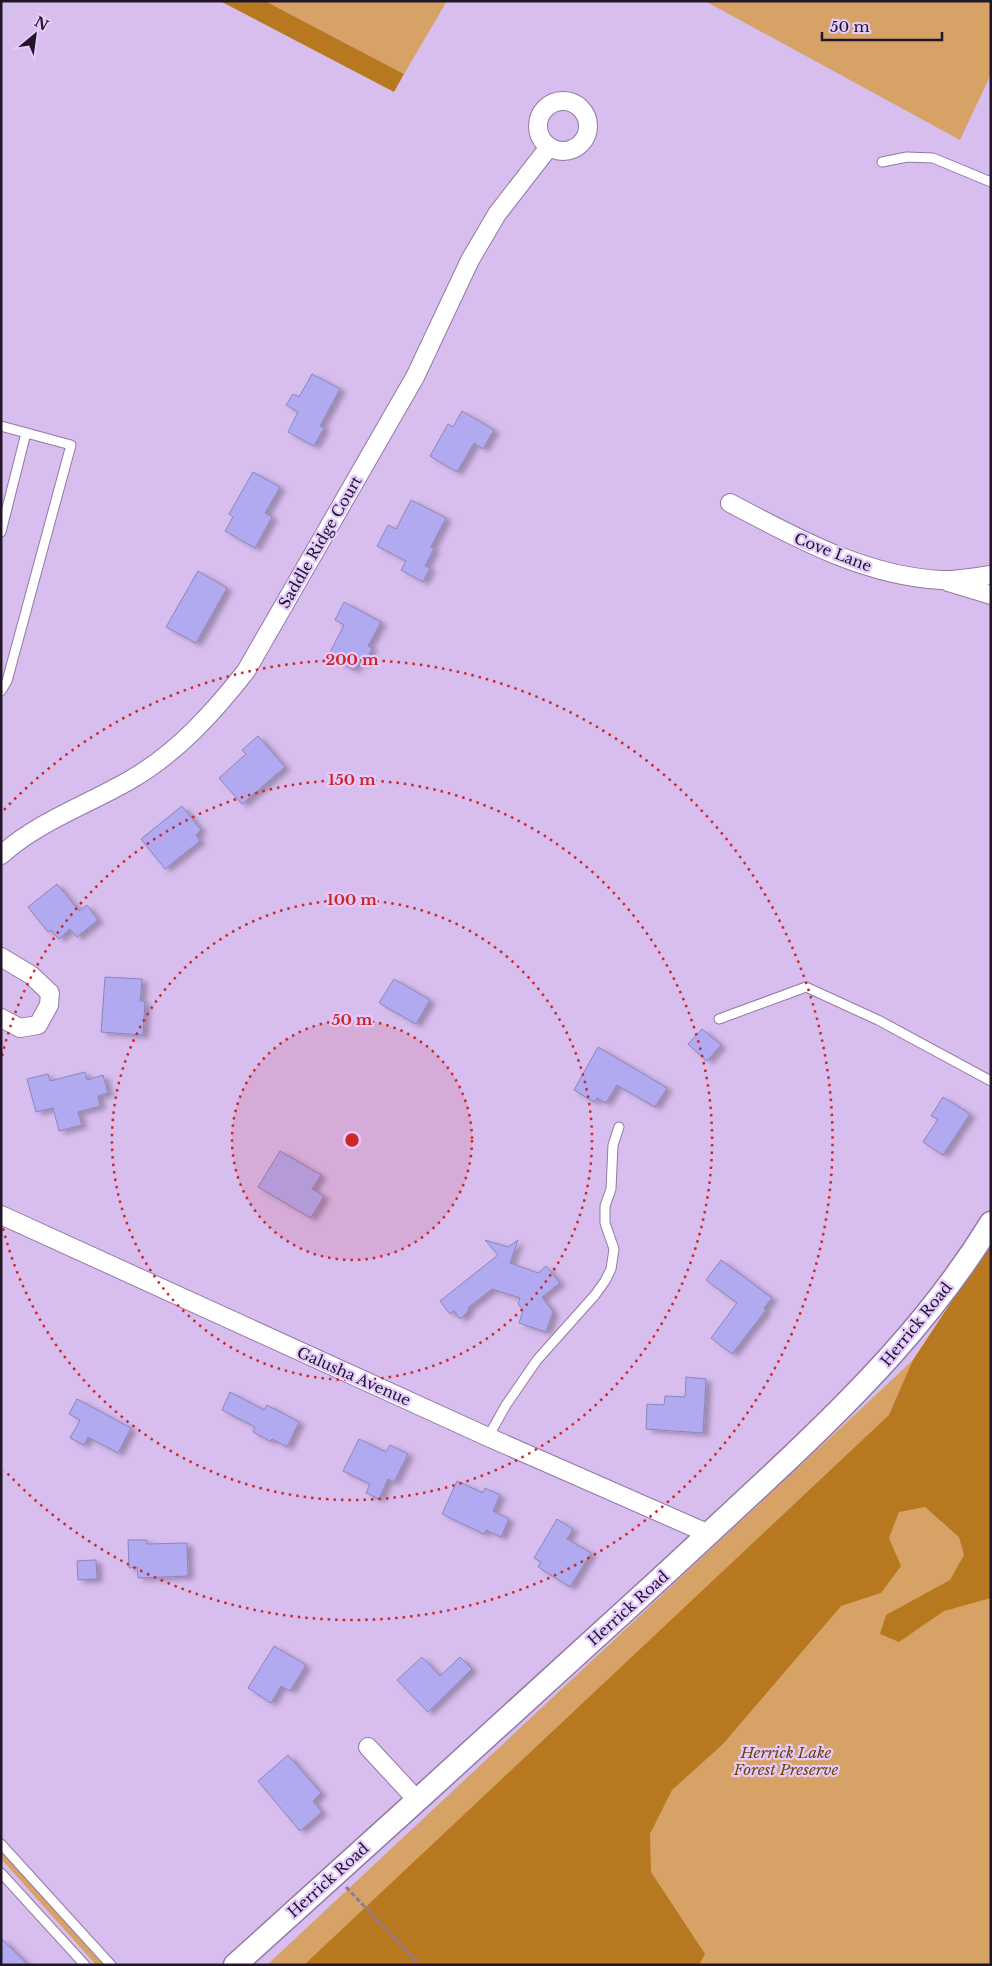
<svg xmlns="http://www.w3.org/2000/svg" width="992" height="1966" font-family="'Libre Baskerville',serif">
<style>
.green{fill:#d7a266}
.forest{fill:#b8781f}
.building{fill:#b2aaf1;stroke:#8b86b8;filter:url(#shadow)}
.lines{fill:none;stroke-linecap:round;stroke-linejoin:round}
.service-casing{stroke:#9279a7;stroke-width:11}
.minor-casing{stroke:#9279a7;stroke-width:20}
.tertiary-casing{stroke:#9279a7;stroke-width:25}
.path{stroke:#8e7a9f;stroke-width:3;stroke-dasharray:5 2.5;stroke-linecap:butt}
.service{stroke:#fff;stroke-width:9}
.minor{stroke:#fff;stroke-width:18}
.tertiary{stroke:#fff;stroke-width:22}
.ring{fill:none;stroke:#cd2728;stroke-width:2.5;stroke-dasharray:2.5 5}
.labels{text-anchor:middle;dominant-baseline:central;stroke-width:4.5;stroke-linejoin:round;paint-order:stroke}
.street-label{font-size:15px;fill:#201628;stroke:#e5cafd}
.park-label{font-size:15px;font-style:italic;fill:#6f4400;stroke:#e5cafd}
.centre{fill:#cd2728;stroke:#e5cafd;stroke-width:2.5}
.ring-label{font-size:15px;text-anchor:middle;font-weight:bold;fill:#cd2728;stroke:#e5cafd;stroke-width:4.5;stroke-linejoin:round;paint-order:stroke}
</style>
<defs>
<filter id="shadow"><feDropShadow dx="5.5" dy="3" stdDeviation="2.5" flood-color="#0004"/></filter>
</defs>
<rect width="100%" height="100%" fill="#d8bdef"/>
<!-- green -->
<g class="green">
<path d="M265 1H447L404 74Z"/>
<path d="M705 1H991V74L960 140Z"/>
<path d="M991 1242V1965H267L913 1360Z"/>
<path d="M1 1851 104 1965H96L4 1862 1 1858Z"/>
</g>
<!-- forest -->
<g class="forest">
<path d="M220 1H265L404 74 394 92Z"/>
<path d="M991 1242V1598L944 1611 899 1642 880 1634 886 1615 950 1580 964 1555 959 1537 925 1507 899 1512 889 1538 901 1566 881 1593 841 1606 723 1744 672 1790 650 1834 651 1872 705 1954 699 1965H304L889 1415 913 1360Z"/>
</g>
<!-- building -->
<g class="building">
<path d="M312 374 340 389 320 426 324 428 314 446 288 432 298 412 286 405 293 394 299 397Z"/>
<path d="M462 411 494 430 483 449 474 443 457 472 430 456 448 424 453 427Z"/>
<path d="M253 472 280 487 265 513 272 517 255 548 225 531 233 517 229 514Z"/>
<path d="M411 500 446 518 431 547 434 549 425 566 430 568 423 582 401 570 406 561 377 546 388 525 396 529Z"/>
<path d="M198 571 227 588 196 643 166 627Z"/>
<path d="M344 602 381 622 368 646 372 648 364 664 359 661 354 670 328 656 344 625 335 620Z"/>
<path d="M258 736 285 767 242 804 219 778 246 754 242 750Z"/>
<path d="M182 806 201 830 196 835 200 841 165 869 141 839Z"/>
<path d="M57 884 79 911 87 905 98 920 77 937 70 929 59 939 51 930 48 932 28 907Z"/>
<path d="M105 977 142 979 140 1001H145L143 1035 101 1032Z"/>
<path d="M394 979 430 1000 416 1024 379 1003Z"/>
<path d="M702 1029 721 1045 707 1061 688 1044Z"/>
<path d="M598 1047 667 1088 655 1107 617 1085 606 1103 597 1098 594 1102 574 1090Z"/>
<path d="M85 1072 87 1080 103 1075 108 1093 98 1096 100 1106 78 1112 82 1125 59 1131 53 1108 36 1112 27 1079 48 1074 50 1081Z"/>
<path d="M943 1097 970 1114 943 1155 923 1142 938 1119 931 1116Z"/>
<path d="M280 1151 321 1175 312 1189 324 1196 311 1218 258 1187Z"/>
<path d="M485 1240 508 1247 518 1240 510 1263 538 1273 546 1266 560 1283 542 1297 553 1312 546 1332 519 1323 523 1310 518 1304 520 1298 492 1289 469 1307 467 1313 460 1319 454 1311 450 1314 440 1301 498 1255Z"/>
<path d="M721 1260 772 1298 764 1308 766 1310 732 1354 711 1338 737 1303 706 1280Z"/>
<path d="M686 1377 706 1379 703 1433 646 1429 647 1404 664 1405 665 1396 685 1397Z"/>
<path d="M230 1392 264 1410 267 1405 299 1422 287 1447 272 1439 270 1441 253 1432 255 1427 222 1410Z"/>
<path d="M77 1399 131 1428 118 1453 88 1437 84 1445 70 1438 80 1420 69 1414Z"/>
<path d="M359 1439 386 1452 390 1445 408 1454 394 1482 388 1479 379 1499 366 1493 370 1484 343 1471Z"/>
<path d="M457 1481 483 1493 485 1488 500 1495 493 1511 509 1519 501 1537 486 1530 484 1534 442 1514Z"/>
<path d="M557 1519 573 1529 567 1539 591 1553 570 1587 538 1567 541 1562 534 1558Z"/>
<path d="M128 1540H147V1544L187 1543 188 1576 138 1578 137 1567 129 1568Z"/>
<path d="M96 1560 97 1579 78 1580 77 1561Z"/>
<path d="M274 1646 306 1665 290 1691 281 1686 271 1703 248 1688Z"/>
<path d="M422 1657 440 1676 460 1657 472 1669 428 1712 397 1680Z"/>
<path d="M288 1755 321 1793 313 1801 322 1812 300 1831 258 1781Z"/>
<path d="M1 1938 28 1965H1Z"/>
</g>
<g class="lines">
<!-- service casing -->
<g class="service-casing">
<g id="service">
<path d="M882 162 907 157 933 158 991 182"/>
<path d="M1 426 71 445 7 681 1 691"/>
<path d="M1 532 26 433"/>
<path d="M719 1019 806 987 878 1020 991 1081"/>
<path d="M488 1437 506 1405 537 1360 595 1295 605 1281 611 1269 614 1249 605 1223V1206L611 1189 613 1145 619 1127"/>
<path d="M1 1844 111 1965"/>
<path d="M1 1873 85 1965"/>
</g>
</g>
<!-- minor casing -->
<g class="minor-casing">
<g id="minor">
<circle cx="563" cy="126" r="25"/>
<path d="M730 503C796 538 865 576 941 580 957 581 975 577 991 575"/>
<path d="M948 582 991 595"/>
<path d="M1 855C39 821 87 805 130 780 177 753 213 713 246 671L415 377 470 260 497 214 549 147"/>
<path d="M1 957 31 975 50 993 49 1005 38 1025 20 1028 1 1018"/>
<path d="M1 1215 488 1437 709 1534"/>
<path d="M368 1747 417 1800"/>
</g>
</g>
<!-- tertiary casing -->
<g class="tertiary-casing">
<path id="tertiary" d="M235 1965C370 1844 504 1721 638 1599 684 1557 730 1514 775 1472 857 1395 932 1319 991 1223"/>
</g>
<!-- path -->
<path class="path" d="M346 1887 420 1965"/>
<!-- service -->
<use href="#service" class="service"/>
<!-- minor -->
<use href="#minor" class="minor"/>
<!-- tertiary -->
<use href="#tertiary" class="tertiary"/>
</g>
<!-- distance rings -->
<circle cx="352" cy="1140" r="120" fill="#cd2728" fill-opacity=".12"/>
<g class="ring">
<circle cx="352" cy="1140" r="120"/>
<circle cx="352" cy="1140" r="240"/>
<path d="M2 1056A360 360 0 1 1 2 1224"/>
<path d="M4 810A480 480 0 1 1 4 1470"/>
</g>
<g class="labels">
<!-- street labels -->
<g class="street-label">
<text transform="translate(320 542) rotate(-60)">Saddle Ridge Court</text>
<text transform="translate(833 552) rotate(21)">Cove Lane</text>
<text transform="translate(916 1324) rotate(-51)">Herrick Road</text>
<text transform="translate(354 1376) rotate(24)">Galusha Avenue</text>
<text transform="translate(628 1608) rotate(-42)">Herrick Road</text>
<text transform="translate(328 1880) rotate(-42)">Herrick Road</text>
</g>
<!-- park labels -->
<g class="park-label">
<text x="786" y="1752">Herrick Lake<tspan x="786" dy="17">Forest Preserve</tspan></text>
</g>
</g>
<circle cx="352" cy="1140" r="8" class="centre"/>
<g class="ring-label">
<text x="352" y="665">200 m</text>
<text x="352" y="785">150 m</text>
<text x="352" y="905">100 m</text>
<text x="352" y="1025">50 m</text>
</g>
<!-- border -->
<rect width="992" height="1966" fill="none" stroke="#201628" stroke-width="5"/>
<!-- north arrow -->
<g transform="translate(35 35) rotate(29)" stroke="#e5cafd" stroke-width="4" paint-order="stroke">
<path d="M0-4L9 19L0 12L-9 19Z" fill="#201628"/>
<text y="-8" font-size="14" font-weight="bold" text-anchor="middle" fill="#201628">N</text>
</g>
<!-- scale -->
<path d="M822 32v8h120v-8" fill="none" stroke="#201628" stroke-width="2.5"/>
<text x="830" y="32" font-size="15" fill="#201628" stroke="#e5cafd" stroke-width="4" paint-order="stroke">50 m</text>
</svg>
